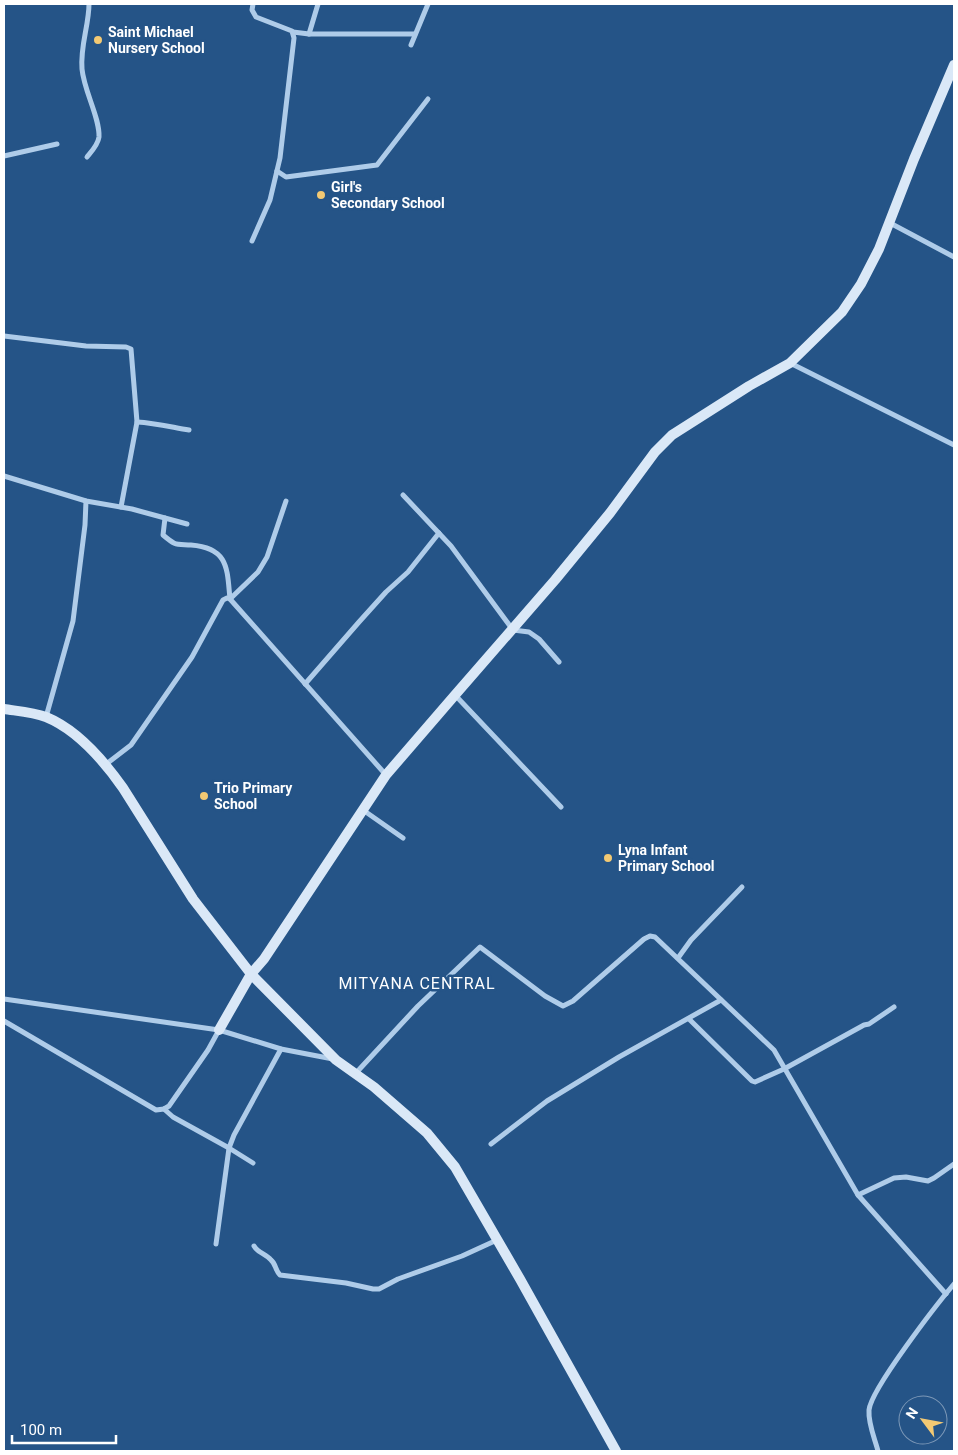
<svg xmlns="http://www.w3.org/2000/svg" width="958" height="1455" font-family="Roboto,sans-serif">
<style>
.lines{fill:none;stroke-linecap:round;stroke-linejoin:round}
.street{stroke:#afcce9;stroke-width:5}
.secondary{stroke:#dae8f7;stroke-width:10}
.poi-dot{fill:#f3c973;stroke:#255487;stroke-width:2}
.labels{text-anchor:middle;dominant-baseline:central;stroke-width:5;stroke-linejoin:round;paint-order:stroke}
.poi-label{font-size:14px;font-weight:bold;fill:#fff;stroke:#255487;text-anchor:start}
.quarter-label{font-size:16px;letter-spacing:1px;fill:#fff;stroke:#255487}
</style>
<rect width="100%" height="100%" fill="#255487"/>
<g class="lines">
<!-- street -->
<g class="street">
<path d="M293 32 309 34H415"/>
<path d="M309 34 318 4"/>
<path d="M411 45 428 4"/>
<path d="M4 156 57 144"/>
<path d="M87 157C91 152 98 145 99 137 100 118 84 91 82 69 80 46 89 25 89 4"/>
<path d="M277 171 286 177 377 165 428 99"/>
<path d="M890 223 954 257"/>
<path d="M252 241 270 200 280 158 294 38 292 31 256 17 252 10 253 4"/>
<path d="M4 336 86 346 126 347 131 349 137 422 121 507"/>
<path d="M790 363 954 445"/>
<path d="M137 422C155 423 171 427 189 430"/>
<path d="M4 476 86 501 132 509 187 524"/>
<path d="M403 495 451 546 513 630 529 632 539 639 559 662"/>
<path d="M165 518 163 535C176 546 175 544 191 545 229 548 227 569 230 599L258 572 267 557 286 501"/>
<path d="M305 684 359 622 386 592 408 572 439 533"/>
<path d="M455 695 561 807"/>
<path d="M46 717 73 621 85 525 86 501"/>
<path d="M105 765 131 745 192 657 223 600 227 598 230 599 386 775"/>
<path d="M363 810 403 838"/>
<path d="M678 958 691 940 742 887"/>
<path d="M4 999 219 1030 281 1049 333 1059"/>
<path d="M689 1019 752 1081 755 1082 784 1069 864 1025 869 1024 894 1007"/>
<path d="M4 1021 156 1110 164 1109 169 1106 208 1050 219 1030"/>
<path d="M355 1074 418 1006 480 947 545 996 563 1006 573 1001 644 939 650 936 655 937 774 1050 858 1195 946 1294"/>
<path d="M164 1109 173 1117 229 1148 253 1163"/>
<path d="M491 1144 547 1101 619 1057 721 1000"/>
<path d="M858 1195 894 1178 906 1177 928 1181 934 1178 954 1164"/>
<path d="M216 1244 229 1148 234 1135 281 1049"/>
<path d="M254 1246C258 1253 266 1254 271 1260 276 1264 275 1270 280 1275L346 1283 373 1289H379L398 1279 462 1256 497 1240"/>
<path d="M878 1451C875 1439 868 1424 869 1410 871 1389 937 1304 954 1284"/>
</g>
<!-- secondary -->
<g class="secondary">
<path d="M4 709C17 711 33 712 46 717 78 730 104 761 123 788L193 899 251 974 336 1060 374 1087 427 1133 455 1167 520 1279 616 1451"/>
<path d="M219 1030 251 974 264 959 386 775 455 695 555 580 610 513 655 452 672 435 749 386 790 363 842 312 861 284 879 249 914 159 954 65"/>
</g>
</g>
<!-- markers -->
<g class="poi-dot">
<circle cx="98" cy="40" r="5"/>
<circle cx="321" cy="195" r="5"/>
<circle cx="204" cy="796" r="5"/>
<circle cx="608" cy="858" r="5"/>
</g>
<g class="labels">
<!-- poi labels -->
<g class="poi-label">
<text x="108" y="32">Saint Michael<tspan x="108" dy="16">Nursery School</tspan></text>
<text x="331" y="187">Girl's<tspan x="331" dy="16">Secondary School</tspan></text>
<text x="214" y="788">Trio Primary<tspan x="214" dy="16">School</tspan></text>
<text x="618" y="850">Lyna Infant<tspan x="618" dy="16">Primary School</tspan></text>
</g>
<!-- quarter labels -->
<g class="quarter-label">
<text x="417" y="983">MITYANA CENTRAL</text>
</g>
</g>
<!-- border -->
<rect width="958" height="1455" fill="none" stroke="#ffffff" stroke-width="10"/>
<!-- north arrow -->
<g transform="translate(923 1420) rotate(302)"><circle r="24" fill="#255487" stroke="#7c98b7"/>
<path d="M0-4L9 19L0 12L-9 19Z" fill="#f3c973"/>
<text y="-8" font-size="14" font-weight="bold" text-anchor="middle" fill="#ffffff">N</text>
</g>
<!-- scale -->
<path d="M12 1435v8h104v-8" fill="none" stroke="#ffffff" stroke-width="2.5"/>
<text x="20" y="1435" font-size="15" fill="#ffffff" stroke="#255487" stroke-width="4" paint-order="stroke">100 m</text>
</svg>
